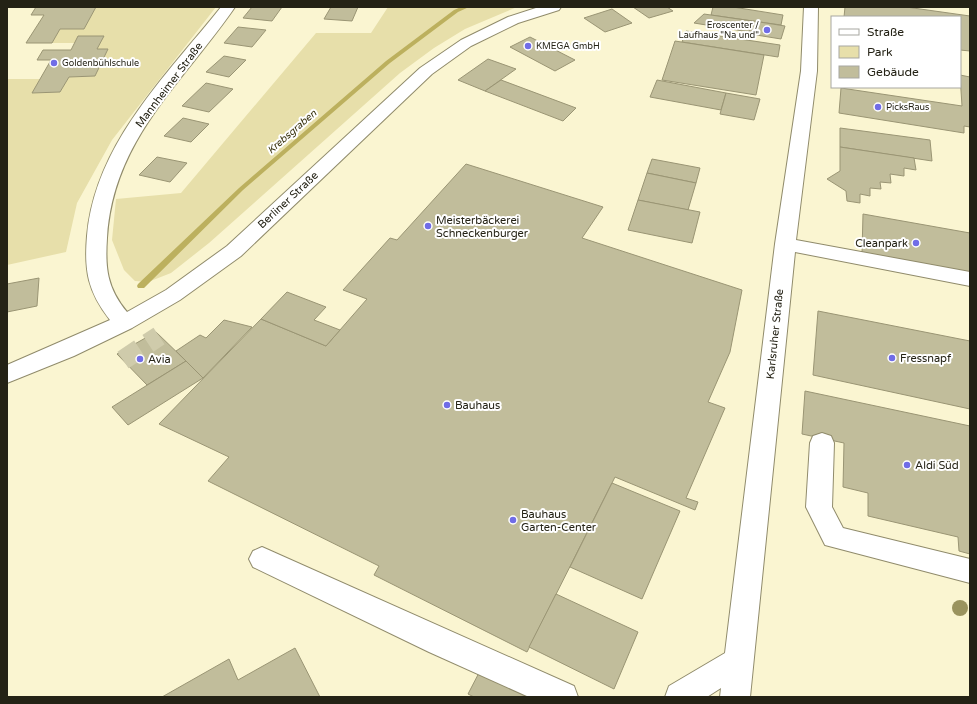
<svg xmlns="http://www.w3.org/2000/svg" width="977" height="704" font-family="'Varela Round',sans-serif">
<style>
.green{fill:#e7dfaa}
.lines{fill:none;stroke-linecap:round;stroke-linejoin:round}
.stream{fill:#bcb05e;fill-rule:evenodd}
.building{fill:#c1bd9b;stroke:#9a9574}
.minor-tunnel{stroke:#cfcbab;stroke-width:20;stroke-dasharray:20 10;stroke-linecap:butt}
.minor-casing{stroke:#908b6b;stroke-width:2}
.minor{fill:#fff;fill-rule:evenodd}
.tree{fill:#9a935e}
.poi-dot{fill:#706ce7;stroke:#fff;stroke-width:1.5}
.labels{text-anchor:middle;dominant-baseline:central;stroke-width:4;stroke-linejoin:round;paint-order:stroke}
.far-poi-label{font-size:9px;fill:#242215;stroke:#fff;text-anchor:start}
.far-water-label{font-size:10px;font-style:italic;fill:#332d08;stroke:#fff}
.street-label{font-size:11px;fill:#242215;stroke:#fff}
.poi-label{font-size:11px;fill:#242215;stroke:#fff;text-anchor:start}
</style>
<rect width="100%" height="100%" fill="#faf5d1"/>
<!-- green -->
<g class="green">
<path d="M96 7H216L112 140 77 203 66 252 7 265V79H40L33 93 60 92 69 77 95 76 108 49H97L104 36H79L75 43H52L60 29H84Z"/>
<path d="M388 7H517L465 29 434 48 400 73 209 243 171 273 148 282 135 281 124 270 112 240 116 199 181 193 316 33H371Z"/>
</g>
<g class="lines">
<!-- stream -->
<path class="stream" d="M461 7H469L458 12 390 63 243 190 144 288H138L137 286 138 284 239 188 386 61 454 10Z"/>
</g>
<!-- building -->
<g class="building">
<path d="M36 7H96L84 29H60L52 43H26L44 15H31Z"/>
<path d="M252 7H282L272 21 243 18Z"/>
<path d="M331 7H358L352 21 324 19Z"/>
<path d="M633 7H667L673 11 649 18Z"/>
<path d="M713 7H733L783 15 781 25 711 15Z"/>
<path d="M845 7H906L970 16V51L960 50V17H844Z"/>
<path d="M612 9 632 23 605 32 584 18Z"/>
<path d="M704 14 752 21 749 32 694 23Z"/>
<path d="M753 21 785 26 781 39 750 34Z"/>
<path d="M238 27 266 30 252 47 224 43Z"/>
<path d="M686 31 780 45 778 57 682 42Z"/>
<path d="M78 36H104L97 49H108L95 76 69 77 60 92 32 93 51 60H37L43 50H71Z"/>
<path d="M530 37 575 60 555 71 510 47Z"/>
<path d="M675 41 764 55 756 95 662 80Z"/>
<path d="M224 56 246 60 229 77 206 72Z"/>
<path d="M488 59 516 69 485 91 458 80Z"/>
<path d="M960 75 970 77V127L964 126V133L839 113 841 88 962 106Z"/>
<path d="M501 80 576 108 563 121 485 91Z"/>
<path d="M657 80 726 93 721 110 650 97Z"/>
<path d="M206 83 233 89 209 112 182 106Z"/>
<path d="M726 93 760 99 754 120 720 114Z"/>
<path d="M183 118 209 124 191 142 164 136Z"/>
<path d="M840 128 930 140 932 161 840 147Z"/>
<path d="M840 147 914 158 916 170 904 168V176L890 174 891 183 880 182 881 189 870 188V196L860 194V203L847 201 846 191 827 179 840 171Z"/>
<path d="M157 157 187 163 170 182 139 175Z"/>
<path d="M652 159 700 168 696 183 647 173Z"/>
<path d="M466 164 603 207 582 238 742 290 730 352 708 402 725 408 686 498 698 502 695 510 615 477 527 652 374 575 379 566 208 481 229 457 159 424 261 319 326 346 367 299 343 290 390 238 397 240Z"/>
<path d="M647 173 696 183 688 210 638 200Z"/>
<path d="M638 200 700 212 692 243 628 230Z"/>
<path d="M863 214 970 233V274L862 253Z"/>
<path d="M39 278 37 306 7 312V284Z"/>
<path d="M287 292 326 307 314 320 340 330 326 346 261 319Z"/>
<path d="M818 311 970 341V409L813 375Z"/>
<path d="M224 320 252 327 203 378 176 351 200 335 206 338Z"/>
<path d="M156 332 186 361 147 385 117 354Z"/>
<path d="M186 361 203 378 128 425 112 407Z"/>
<path d="M805 391 970 426V554L959 551 958 537 868 516V493L843 487 844 443 802 434Z"/>
<path d="M612 483 680 511 642 599 570 567Z"/>
<path d="M556 594 638 632 614 689 529 647Z"/>
<path d="M295 648 320 697H162L229 659 238 680Z"/>
<path d="M482 667 547 697H474L468 694Z"/>
</g>
<g class="lines">
<!-- minor-tunnel -->
<path class="minor-tunnel" d="M123 360 159 336"/>
<!-- minor casing -->
<g class="minor-casing">
<g id="minor">
<path d="M221 7H235C182 84 113 139 107 238 105 268 107 288 127 312L166 290 227 246 420 68 461 40 508 17 539 7H561L559 10 518 23 471 46 432 74 241 256 180 300 132 328 74 356 7 383V365L110 320C88 292 84 271 87 236 95 144 166 76 221 7Z"/>
<path d="M804 7H818L817 71 796 240 970 272V286L795 252 750 697H720L721 688 707 697H665L669 686 725 653 775 244 801 71Z"/>
<path d="M822 433 831 436 834 443 832 507 843 528 970 559V583L825 545 806 507 810 443 813 436Z"/>
<path d="M262 547 574 686 578 697H529L429 652 253 567 249 559 253 551Z"/>
</g>
</g>
<!-- minor -->
<use href="#minor" class="minor"/>
</g>
<!-- trees -->
<circle class="tree" cx="960" cy="608" r="8"/>
<!-- markers -->
<g class="poi-dot">
<circle cx="767" cy="30" r="4"/>
<circle cx="528" cy="46" r="4"/>
<circle cx="54" cy="63" r="4"/>
<circle cx="878" cy="107" r="4"/>
<circle cx="428" cy="226" r="4"/>
<circle cx="916" cy="243" r="4"/>
<circle cx="892" cy="358" r="4"/>
<circle cx="140" cy="359" r="4"/>
<circle cx="447" cy="405" r="4"/>
<circle cx="907" cy="465" r="4"/>
<circle cx="513" cy="520" r="4"/>
</g>
<g class="labels">
<!-- far-poi labels -->
<g class="far-poi-label">
<text x="759" y="25" text-anchor="end">Eroscenter /<tspan x="759" dy="10">Laufhaus "Na und"</tspan></text>
<text x="536" y="46">KMEGA GmbH</text>
<text x="62" y="63">Goldenbühlschule</text>
<text x="886" y="107">PicksRaus</text>
</g>
<!-- far-water labels -->
<g class="far-water-label">
<text transform="translate(292 132) rotate(-41)">Krebsgraben</text>
</g>
<!-- street labels -->
<g class="street-label">
<text transform="translate(169 85) rotate(-53)">Mannheimer Straße</text>
<text transform="translate(288 200) rotate(-43)">Berliner Straße</text>
<text transform="translate(775 334) rotate(-84)">Karlsruher Straße</text>
</g>
<!-- poi labels -->
<g class="poi-label">
<text x="436" y="220">Meisterbäckerei<tspan x="436" dy="13">Schneckenburger</tspan></text>
<text x="908" y="243" text-anchor="end">Cleanpark</text>
<text x="900" y="358">Fressnapf</text>
<text x="148" y="359">Avia</text>
<text x="455" y="405">Bauhaus</text>
<text x="915" y="465">Aldi Süd</text>
<text x="521" y="514">Bauhaus<tspan x="521" dy="13">Garten-Center</tspan></text>
</g>
</g>
<!-- border -->
<rect width="977" height="704" fill="none" stroke="#242215" stroke-width="16"/>
<!-- legend -->
<rect x="831" y="16" width="130" height="72" fill="#ffffff" stroke="#a7a7a1"/>
<rect x="839" y="29" width="20" height="6" fill="#ffffff" stroke="#a7a7a1"/>
<text x="867" y="36" font-size="12" fill="#242215">Straße</text>
<rect x="839" y="46" width="20" height="12" fill="#e7dfaa" stroke="#a7a7a1"/>
<text x="867" y="56" font-size="12" fill="#242215">Park</text>
<rect x="839" y="66" width="20" height="12" fill="#c1bd9b" stroke="#a7a7a1"/>
<text x="867" y="76" font-size="12" fill="#242215">Gebäude</text>
</svg>
